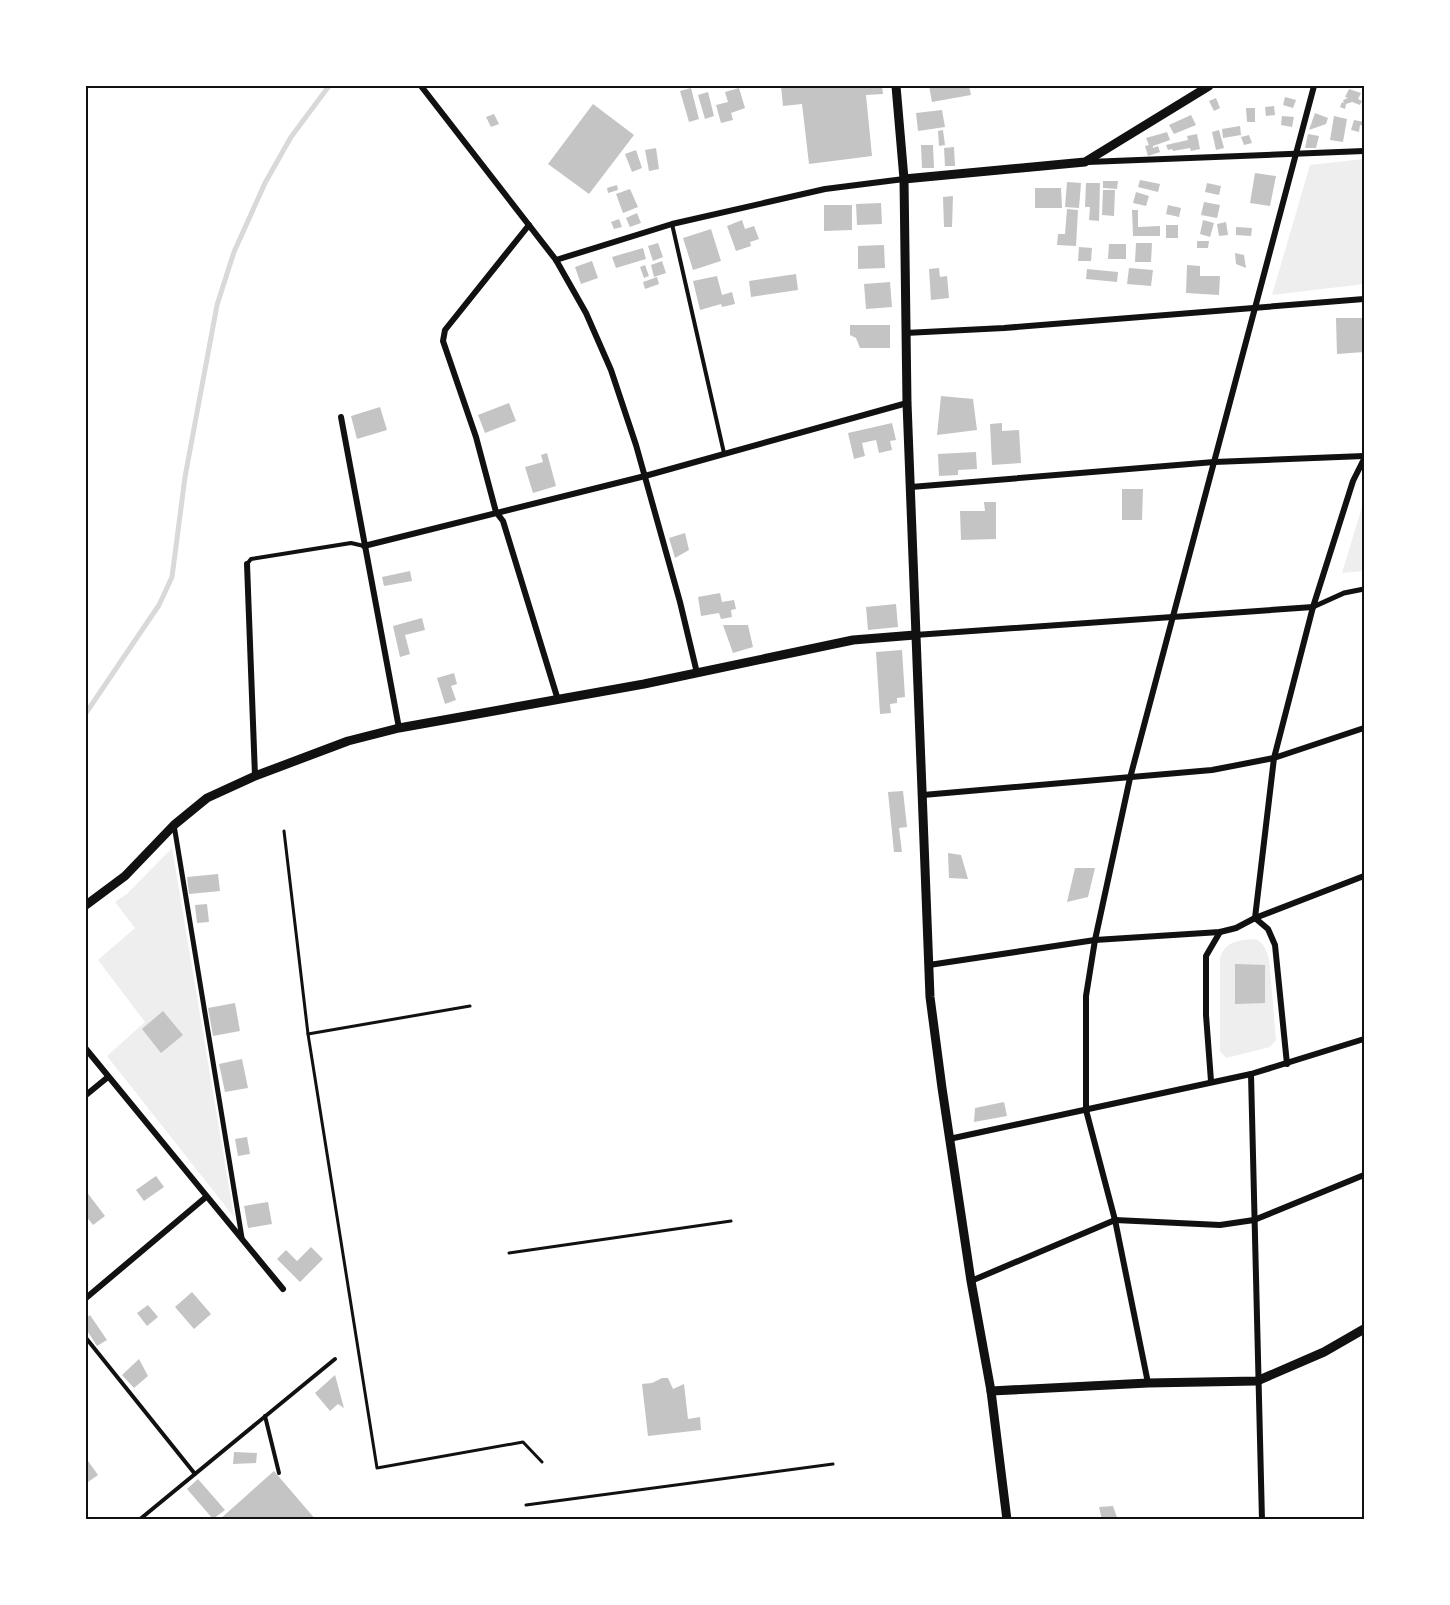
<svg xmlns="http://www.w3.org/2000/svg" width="1450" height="1605" font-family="Inter,sans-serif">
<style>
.green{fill:#eee}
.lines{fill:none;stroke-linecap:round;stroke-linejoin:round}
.stream{stroke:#d9d9d9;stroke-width:5}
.building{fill:#c4c4c4}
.path{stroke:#111;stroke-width:3}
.service{stroke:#111;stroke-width:4}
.pedestrian{stroke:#111;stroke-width:5}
.minor{stroke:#111;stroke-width:6}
.tertiary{stroke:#111;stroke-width:9}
.neatline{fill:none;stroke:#111;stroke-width:2}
</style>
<rect width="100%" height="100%" fill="#fff"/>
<!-- green -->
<g class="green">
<path d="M1364 159V284L1272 295 1310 165Z"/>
<path d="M1364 500V571L1342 573Z"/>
<path d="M172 848 234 1217 107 1056 145 1022 98 960 135 928 115 902 127 894Z"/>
<path d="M1255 939C1264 942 1266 950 1269 959L1276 1040 1270 1047 1226 1058 1220 1051V958C1226 941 1238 940 1255 939Z"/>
</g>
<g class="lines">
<!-- stream -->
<path class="stream" d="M86 713 159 605 172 577 185 477 217 305 234 252 265 183 291 137 329 86"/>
</g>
<!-- building -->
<g class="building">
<path d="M781 86H882L883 94 866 95 872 156 809 164 802 104 783 106Z"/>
<path d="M929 86H969L971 95 932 102Z"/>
<path d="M691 88 699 119 689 122 680 91Z"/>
<path d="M739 88 745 108 731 113 733 120 721 123 716 105 728 102 725 92Z"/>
<path d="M1349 89 1361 93 1358 99 1362 101 1360 105 1352 102 1346 104 1345 109 1340 107 1342 102 1344 103 1343 100 1348 98 1345 97Z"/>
<path d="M708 92 714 116 705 119 698 95Z"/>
<path d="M1285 97 1296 100 1293 108 1283 105Z"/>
<path d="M1216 98 1220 108 1214 111 1209 101Z"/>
<path d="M593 104 634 135 589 194 548 164Z"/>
<path d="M1274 106 1275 115 1266 116 1265 107Z"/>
<path d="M1246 108H1255V122H1247Z"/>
<path d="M942 110 945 127 918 131 916 113Z"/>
<path d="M1315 113 1328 118 1326 124 1309 130Z"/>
<path d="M494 114 499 124 491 127 486 117Z"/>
<path d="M1191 115 1196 125 1174 134 1169 125Z"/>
<path d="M1282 116 1294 117 1292 127 1281 125Z"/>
<path d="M1334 116 1347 119 1343 142 1330 140Z"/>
<path d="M1354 120 1364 122V126L1360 125 1359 132 1351 130Z"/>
<path d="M1240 126 1241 135 1223 138 1222 129Z"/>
<path d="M943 130 945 145 939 146 938 131Z"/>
<path d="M1219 130 1224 148 1216 150 1212 132Z"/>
<path d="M1167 132 1170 140 1153 146V148L1158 146 1160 152 1148 156 1145 146 1149 145 1146 138Z"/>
<path d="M1197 134 1200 149 1191 151 1190 148 1173 151 1172 149 1168 150 1166 145 1188 140 1187 136Z"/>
<path d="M1308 134 1319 136 1316 148H1305Z"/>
<path d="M1249 135 1252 143 1244 145 1241 137Z"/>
<path d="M921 145H933L934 168H922Z"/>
<path d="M954 147 955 166H945L944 148Z"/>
<path d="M656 148 659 169 649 171 645 150Z"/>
<path d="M636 150 642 168 632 172 625 154Z"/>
<path d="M1255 173 1276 176 1270 206 1250 203Z"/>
<path d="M1140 180 1160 184 1158 192 1138 187Z"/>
<path d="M1103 181H1118L1117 189 1103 188Z"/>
<path d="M1067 182 1081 183 1079 208 1065 207Z"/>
<path d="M1086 183H1100L1099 221 1089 220 1090 207H1085Z"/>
<path d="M1207 183 1221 186 1219 195 1205 192Z"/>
<path d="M617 185 618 190 608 193 607 188Z"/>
<path d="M1035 188H1061L1062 208H1035Z"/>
<path d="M630 189 638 207 623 213 616 194Z"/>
<path d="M1103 190H1115L1114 216 1102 215Z"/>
<path d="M1136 192 1149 196 1146 206 1133 203Z"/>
<path d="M953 196 952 227H944L943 197Z"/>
<path d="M1204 202 1220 205 1217 218 1201 215Z"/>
<path d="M881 203 882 224 857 225 856 204Z"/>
<path d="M824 205H852V230L824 231Z"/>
<path d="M1168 205 1181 208 1179 217 1166 214Z"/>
<path d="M1067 209 1078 210 1076 246 1057 245 1058 234H1065Z"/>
<path d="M1132 210H1138V227L1160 226V236H1133Z"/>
<path d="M637 213 641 223 630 227 626 218Z"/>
<path d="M619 219 622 227 614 229 611 222Z"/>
<path d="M742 220 745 229 754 226 759 239 750 242 751 246 736 251 727 226Z"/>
<path d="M1203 220 1214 223 1210 237 1200 234Z"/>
<path d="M1226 222 1228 235 1219 236 1217 224Z"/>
<rect x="1166" y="225" width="12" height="13"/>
<path d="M1236 227 1252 228 1251 236 1236 235Z"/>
<path d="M711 229 721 261 693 270 683 238Z"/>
<path d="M1197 241H1209L1208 248H1197Z"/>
<path d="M658 243 663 257 653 261 648 246Z"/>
<path d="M1136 243H1152L1151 262H1135Z"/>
<path d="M1109 244H1126V259H1108Z"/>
<path d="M884 245 885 268 858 269V246Z"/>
<path d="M1079 247 1092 248 1091 261H1078Z"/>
<path d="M643 248 646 259 616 268 612 257Z"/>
<path d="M1235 253 1244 255 1246 268 1236 264Z"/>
<path d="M592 261 598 278 581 284 575 267Z"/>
<path d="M662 261 666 273 654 277 651 265Z"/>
<path d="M645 265 649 276 644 278 640 267Z"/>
<path d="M1187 265 1200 266V276H1220L1219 295 1186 293Z"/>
<path d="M939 268 940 277 947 276 949 298 931 300 929 269Z"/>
<path d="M1129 268 1153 270 1151 286 1127 284Z"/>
<path d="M1087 269 1118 272 1117 282 1086 279Z"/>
<path d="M796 274 798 290 751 297 749 281Z"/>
<path d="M717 276 722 295 732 292 735 304 722 307 721 304 700 310 693 281Z"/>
<path d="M657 277 659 284 645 289 643 282Z"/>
<path d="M890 282 892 307 866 309 864 284Z"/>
<path d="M1336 318H1364V352L1337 354Z"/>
<path d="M850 325H890V348H860L856 338 850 335Z"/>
<path d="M941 396 973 399 977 430 937 435Z"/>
<path d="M509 403 516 421 485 433 478 415Z"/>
<path d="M380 407 387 430 357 439 351 416Z"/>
<path d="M892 423 896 440 890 441 892 450 879 453 876 440 862 443 865 456 854 459 848 433Z"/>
<path d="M1002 423V431L1019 430 1021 463 992 465 990 424Z"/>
<path d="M976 452 977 469 958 470V475L939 476 938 454Z"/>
<path d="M547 453 556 486 533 493 525 467 543 462 541 455Z"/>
<path d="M1122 489H1143L1142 520H1122Z"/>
<path d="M984 502H996V539L961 540 960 511H985Z"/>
<path d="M685 533 689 550 675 558 669 538Z"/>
<path d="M410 571 412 581 384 586 382 577Z"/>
<path d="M720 593 722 602 734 600 736 609 731 610 732 617 721 619 719 613 701 616 698 597Z"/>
<path d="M896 604 898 627 868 630 866 607Z"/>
<path d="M422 618 425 630 405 635 410 654 400 657 393 626Z"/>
<path d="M723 625H748L753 647 733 653Z"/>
<path d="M902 650 905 697 897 698V703L890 704 891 713 880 714 876 652Z"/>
<path d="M454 673 457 684 451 686 456 700 445 704 437 678Z"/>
<path d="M903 791 907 827 899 828 902 852H894L888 792Z"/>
<path d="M948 853 961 855 968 879 949 878Z"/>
<path d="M1075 868H1095L1088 897 1067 902Z"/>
<path d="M218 874 220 891 189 894 187 877Z"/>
<path d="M207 904 209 922 197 923 195 905Z"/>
<path d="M1235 964 1265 965V1003L1235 1004Z"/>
<path d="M235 1003 240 1031 213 1036 208 1008Z"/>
<path d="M163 1011 183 1035 161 1053 142 1029Z"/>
<path d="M242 1059 248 1088 225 1092 219 1064Z"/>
<path d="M1004 1102 1007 1116 974 1122 975 1108Z"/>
<path d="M247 1137 250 1154 238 1156 235 1139Z"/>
<path d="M156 1176 164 1187 144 1201 136 1190Z"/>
<path d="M86 1191 105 1216 93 1225 86 1216Z"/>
<path d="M268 1202 272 1224 248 1228 244 1206Z"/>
<path d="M311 1247 323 1259 300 1282 277 1259 286 1250 297 1261Z"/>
<path d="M192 1292 211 1314 194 1329 175 1307Z"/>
<path d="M148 1305 158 1317 147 1326 137 1313Z"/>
<path d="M90 1315 107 1340 97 1346 86 1329V1318Z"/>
<path d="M139 1359 148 1376 134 1388 122 1375Z"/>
<path d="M335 1375 344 1408 338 1404 330 1411 315 1393Z"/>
<path d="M662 1378H668L673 1389 684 1384 688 1419 700 1417 701 1430 648 1436 642 1384 652 1383Z"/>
<path d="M234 1452 257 1453 256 1463 233 1464Z"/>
<path d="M88 1461 98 1475 88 1482 86 1479V1463Z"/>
<path d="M274 1471 316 1520H219Z"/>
<path d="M198 1479 225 1510 213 1519 187 1489Z"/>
<path d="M1113 1506 1118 1520H1102L1099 1507Z"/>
</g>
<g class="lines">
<!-- path -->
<g class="path">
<path d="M284 831 308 1034 377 1468 523 1442 542 1462"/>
<path d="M308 1034 470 1006"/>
<path d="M509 1253 731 1221"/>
<path d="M526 1505 833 1464"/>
</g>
<!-- service -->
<g class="service">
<path d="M672 224 724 453"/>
<path d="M247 564 251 559 351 543 364 546"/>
<path d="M86 1338 195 1474"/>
<path d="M265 1416 279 1473"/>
<path d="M86 1517 87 1520"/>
<path d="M139 1520 335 1359"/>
</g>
<!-- pedestrian -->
<g class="pedestrian">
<path d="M1313 607 1344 593 1364 589"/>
<path d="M174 825 242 1238"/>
</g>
<!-- minor -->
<g class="minor">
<path d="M421 86 556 260 586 313 611 370 636 445 680 602 697 673"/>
<path d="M1088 162 1364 151"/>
<path d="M529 225 445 330 443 341 476 437 496 512 503 521 558 700"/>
<path d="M556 260 672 224 825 189 904 179"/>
<path d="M905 333 1004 328 1364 299"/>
<path d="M341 417 399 728"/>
<path d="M911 487 1214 462 1364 456"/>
<path d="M364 546 645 476 907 403"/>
<path d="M247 564 255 776"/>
<path d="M915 635 1313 607"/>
<path d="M923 795 1212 770 1274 758 1364 728"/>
<path d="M929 965 1095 940 1220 932 1236 928 1255 918 1364 876"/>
<path d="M86 1049 283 1289"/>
<path d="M1287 1064 1275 945 1268 929 1255 918 1274 758 1313 607 1353 481 1364 459"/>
<path d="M1251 1074 1262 1520"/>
<path d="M1211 1081 1206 1015V956L1220 932"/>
<path d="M86 1095 108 1077"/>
<path d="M949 1139 1251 1074 1364 1039"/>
<path d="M971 1281 1115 1220 1220 1225 1254 1220 1364 1175"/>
<path d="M86 1298 206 1197"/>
<path d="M1148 1383 1115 1220 1086 1110V996L1095 940 1130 778 1314 86"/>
</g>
<!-- tertiary -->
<g class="tertiary">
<path d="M896 86 904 179 907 403 930 997 942 1088 971 1281 991 1391 1007 1520"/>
<path d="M904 179 1085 162 1209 86"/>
<path d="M86 905 125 876 174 825 207 798 255 776 348 741 399 728 644 684 853 640 915 635"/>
<path d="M991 1391 1148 1383 1257 1381 1324 1352 1364 1329"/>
</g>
</g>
<!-- border -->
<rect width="1450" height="1605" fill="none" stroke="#ffffff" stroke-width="174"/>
<rect x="87" y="87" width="1276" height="1431" class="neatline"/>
</svg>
